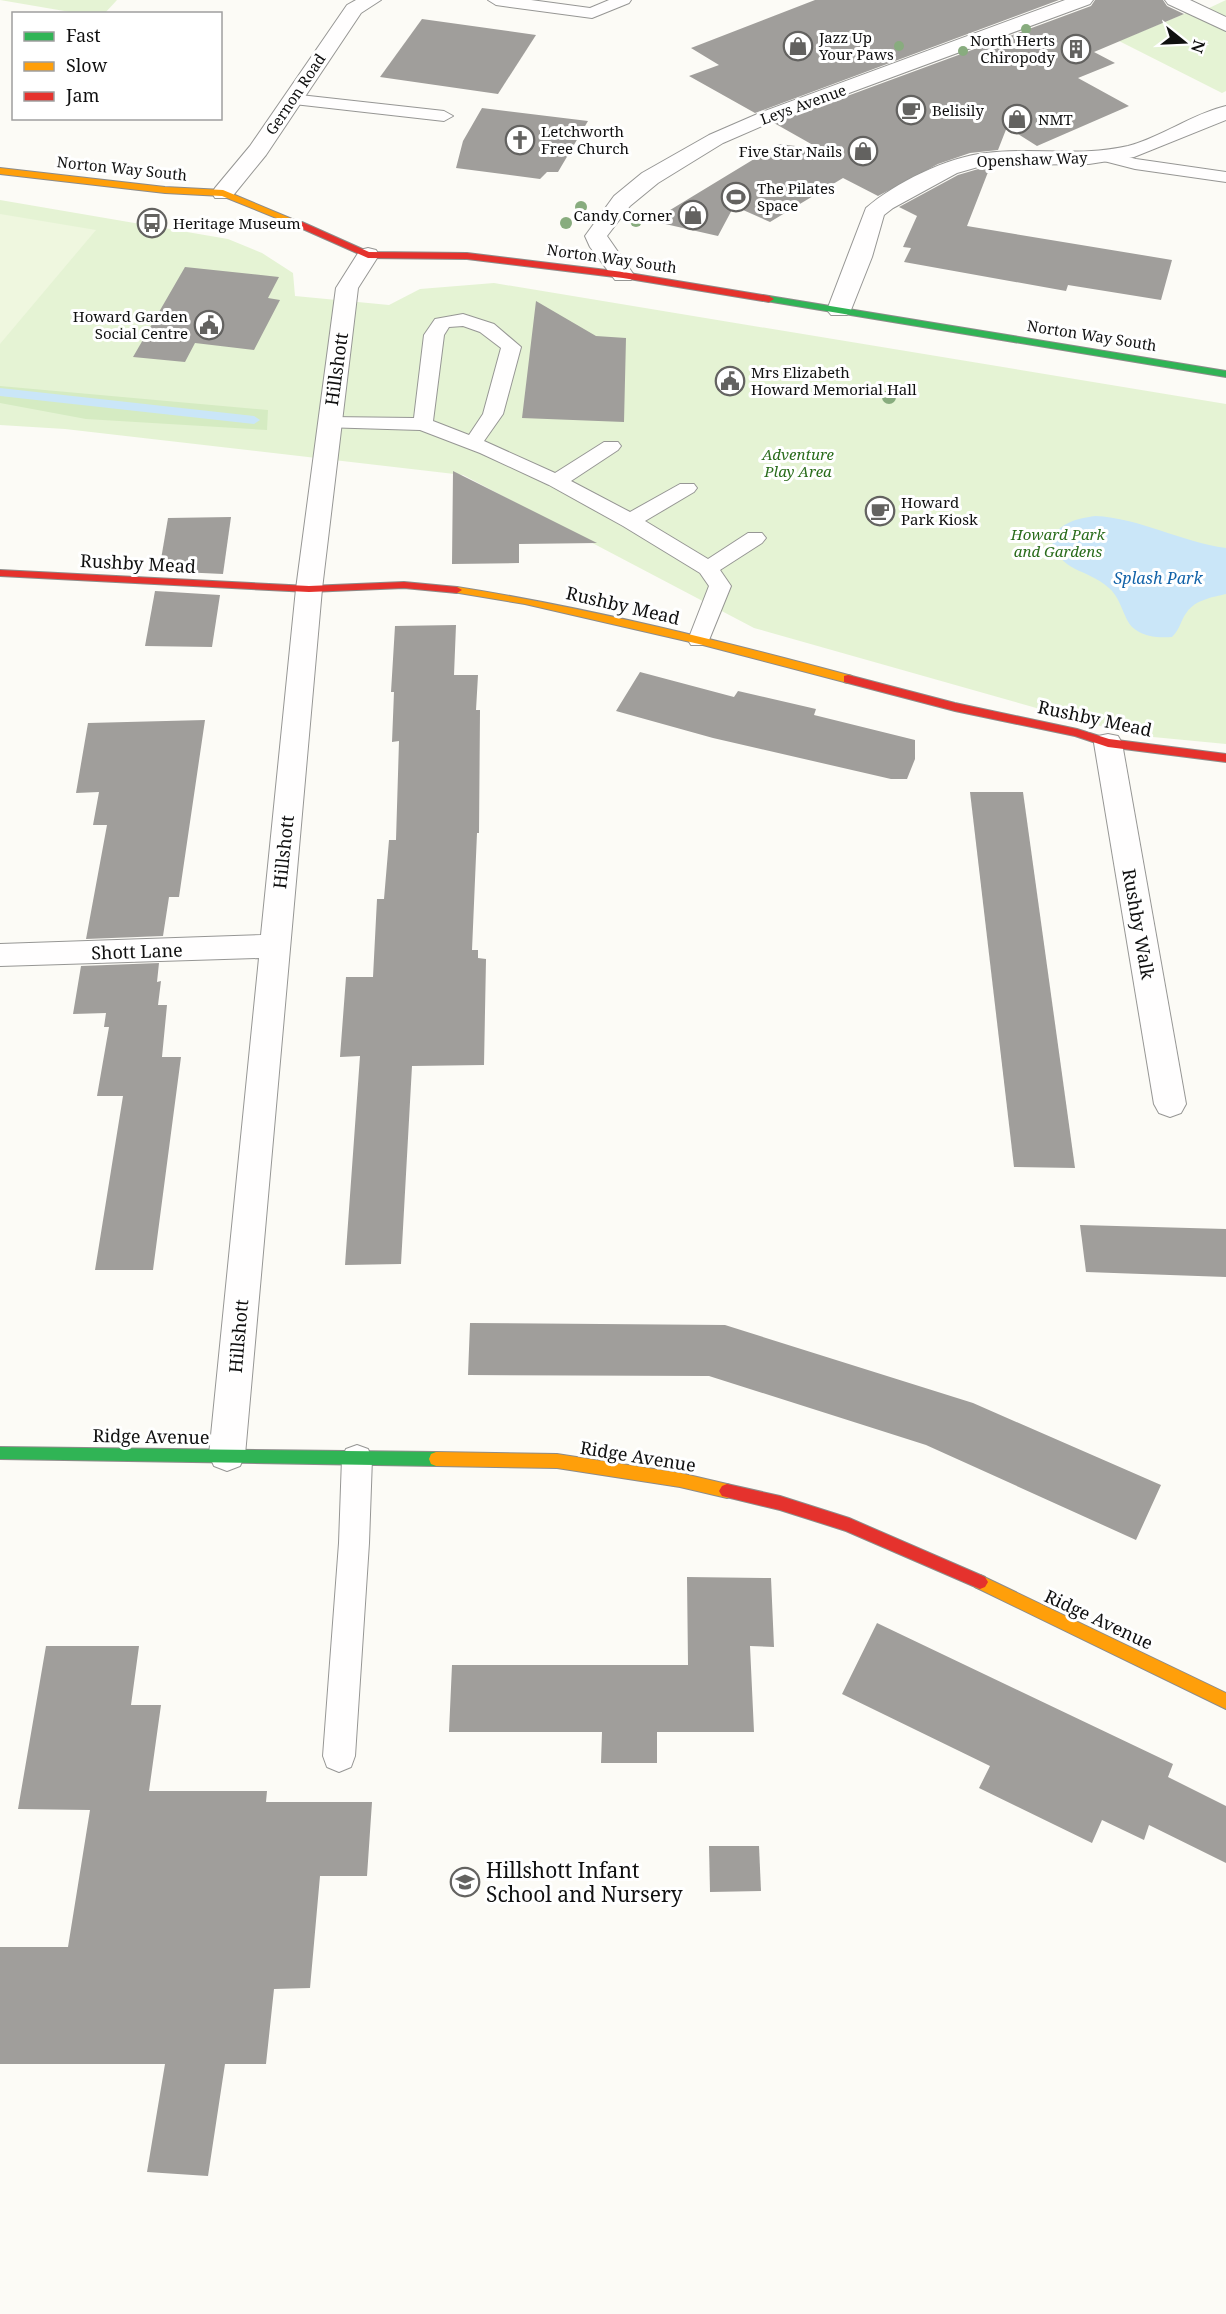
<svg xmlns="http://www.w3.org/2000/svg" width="1226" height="2314" font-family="'Noto Serif',serif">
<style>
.green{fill:#e5f3d4}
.forest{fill:#d5ebc2}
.pitch{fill:#eff7df}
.water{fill:#cae6f8}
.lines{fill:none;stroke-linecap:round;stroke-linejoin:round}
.stream{fill:#cae6f8;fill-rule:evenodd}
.building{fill:#a09e9b}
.lane-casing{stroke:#969694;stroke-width:2}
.street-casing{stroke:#969694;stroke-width:2}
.fast-casing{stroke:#8d8c8a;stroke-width:2}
.slow-casing{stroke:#8d8c8a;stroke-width:2}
.jam-casing{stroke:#8d8c8a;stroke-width:2}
.lane{fill:#fffefe;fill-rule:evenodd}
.street{fill:#fffefe;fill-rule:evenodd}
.fast{fill:#30b455;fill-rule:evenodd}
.slow{fill:#ff9f0a;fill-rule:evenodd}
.jam{fill:#e5322d;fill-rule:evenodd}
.tree{fill:#88ac7e}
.labels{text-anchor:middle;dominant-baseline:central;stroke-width:6;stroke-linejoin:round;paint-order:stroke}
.far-poi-label{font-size:15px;fill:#101010;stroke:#fff;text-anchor:start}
.far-street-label{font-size:15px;fill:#101010;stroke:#fff}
.far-park-label{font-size:15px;font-style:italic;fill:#2a6c1c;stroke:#fff}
.far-water-label{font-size:16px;font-style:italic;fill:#1263a9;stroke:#fff}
.street-label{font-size:18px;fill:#101010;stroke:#fff}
.near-poi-label{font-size:21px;fill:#101010;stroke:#fff;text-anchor:start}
</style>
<rect width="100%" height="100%" fill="#fcfbf6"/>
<!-- green -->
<g class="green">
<path d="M0 0H117L104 14 76 13Z"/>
<path d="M1226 0V91L1222 93 1119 41 1186 13 1207 9Z"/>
<path d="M0 200 228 239 262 253 293 273 295 296 389 305 420 289 494 283 1226 404V744L1132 735 754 628 463 475 65 429 0 425Z"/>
</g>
<!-- forest -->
<path class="forest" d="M0 386 268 410 267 430 86 419 0 403Z"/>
<!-- pitch -->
<path class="pitch" d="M0 214 96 230 0 344Z"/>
<!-- water -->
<path class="water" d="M1095 516C1140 518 1181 542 1226 548V594C1213 597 1195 600 1187 612 1180 621 1181 628 1172 637 1159 638 1146 637 1136 630 1123 622 1123 600 1109 588 1087 568 1059 573 1051 538 1063 522 1075 519 1095 516Z"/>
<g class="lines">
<!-- stream -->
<path class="stream" d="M0 388 254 416 260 420 254 424 0 396Z"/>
</g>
<!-- building -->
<g class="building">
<path d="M815 0H1059L755 113 689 76 719 65 691 48Z"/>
<path d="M1095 0H1163L1167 6 1184 14 1094 52 1115 63 1078 78 1129 106 1037 146 1007 127 998 150 970 153 938 164 878 196 843 178 770 222 734 206 718 236 652 221 779 144 820 149 774 123 1091 6Z"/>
<path d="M422 19 536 35 498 94 380 77Z"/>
<path d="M482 108 588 121 558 172H547L540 179 456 168 463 141Z"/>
<path d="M985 167H990L967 226 1172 260 1161 300 1068 285 1066 291 904 262 911 248 903 247 917 216 899 207 958 175Z"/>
<path d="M185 267 279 277 268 298 280 300 254 350 195 343 185 362 133 357Z"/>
<path d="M536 301 596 336 626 338 624 422 522 418Z"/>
<path d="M453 471 597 543 519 544V563L452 564Z"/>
<path d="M231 517 223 574 159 571 168 518Z"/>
<path d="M155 591 220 595 212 647 145 646Z"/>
<path d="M456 625 454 675H478L476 710H480L479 833H477L472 950H478V958L486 959 484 1065 412 1066 401 1264 345 1265 360 1056 340 1057 346 977H373L377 899H384L389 840H396L399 741 392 742 394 692H391L395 626Z"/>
<path d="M640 672 734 697 738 691 816 709 814 715 915 740V759L907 779H891L713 738 616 711Z"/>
<path d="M205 720 179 897H169L163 936 86 939 107 825H93L99 792 76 793 88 723Z"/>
<path d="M970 792H1023L1075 1168 1014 1167Z"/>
<path d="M159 963 157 982 161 981 158 1005H167L162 1057H181L153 1270H95L123 1096H97L109 1027H104L106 1013 73 1014 81 966Z"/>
<path d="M1080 1225 1226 1229V1277L1086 1272Z"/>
<path d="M470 1323 725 1325 973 1403 1161 1485 1136 1540 926 1445 709 1376 468 1375Z"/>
<path d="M687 1577 771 1578 774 1647 750 1646 754 1732H657V1763H601L602 1732H449L452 1665H688Z"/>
<path d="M877 1623 1173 1764 1168 1777 1226 1806V1863L1149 1825 1144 1840 1102 1820 1092 1843 979 1788 990 1766 842 1694Z"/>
<path d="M46 1646H139L131 1705H161L149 1791H267L266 1802H372L367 1876H320L310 1988 274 1989 266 2064H225L208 2176 147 2172 165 2064H0V1947H68L90 1810 18 1809Z"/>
<path d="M709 1846H759L761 1891 710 1892Z"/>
</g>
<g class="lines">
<!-- lane casing -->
<g class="lane-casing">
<g id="lane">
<path d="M488 0H531L590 8 609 0H631L629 3 592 18 496 5Z"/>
<path d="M291 94 444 111 453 116 444 121 285 103 283 99Z"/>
<path d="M1106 151 1136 159 1226 172V182L1135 169 1100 160 1097 156 1100 152Z"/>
<path d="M463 314 494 324 521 347 503 414 484 441 555 473 604 442H618L621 446 618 450 571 481 630 512 680 484H694L697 488 694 492 645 521 708 559 748 533H762L766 538 762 543 720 570 731 586 707 645H691L688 640 709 586 700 573 623 526 549 485 480 453 420 430 322 427 319 423 322 419 329 417 414 418 424 335 435 319ZM463 326 480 332 501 348 483 414 469 435 433 421 444 335 449 327Z"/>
<path d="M357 1445 368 1449 372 1458 369 1543 355 1756 351 1767 339 1772 327 1767 323 1756 339 1543 342 1458 346 1449Z"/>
</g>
</g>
<!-- street casing -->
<g class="street-casing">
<g id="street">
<path d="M356 0H381L361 13 266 155 231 198H215L212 193 215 188 250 146 347 5Z"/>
<path d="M1065 0H1093L1090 4 776 120 723 143 658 183 630 206 607 236 634 275 631 280H615L590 247 585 236 614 196 642 173 709 135 762 112Z"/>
<path d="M1165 0H1190L1226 17V31L1168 4Z"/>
<path d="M1226 106V120L1134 157 1089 164 985 165 957 173 893 208 884 215 872 257 851 310 847 315H831L827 310 866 208C895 183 947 157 986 153 1033 147 1081 157 1128 146 1162 137 1192 114 1226 106Z"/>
<path d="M368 248 376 250 379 255 358 288 322 589 245 1455 240 1466 227 1471 214 1466 209 1455 259 958 0 966V944L261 935 296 589 336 288 360 250Z"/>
<path d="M1108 734 1118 736 1122 743 1186 1104 1181 1113 1170 1117 1159 1113 1154 1104 1094 743 1098 736Z"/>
</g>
</g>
<!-- fast casing -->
<g class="fast-casing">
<g id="fast">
<path d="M769 296 1226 371V377L766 301 764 299Z"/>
<path d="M0 1447 436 1452 441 1454 443 1459 441 1464 436 1466 0 1459Z"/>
</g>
</g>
<!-- slow casing -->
<g class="slow-casing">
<g id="slow">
<path d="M0 168 165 187 223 190 304 224 296 226 222 196 165 193 0 174Z"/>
<path d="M457 587C590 608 722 641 852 676L854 679 848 683 699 644 525 604 453 592V588Z"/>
<path d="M436 1452 557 1454 680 1473 727 1484 732 1486 735 1491 732 1496 727 1498 680 1487 557 1468 436 1466 431 1464 429 1459 431 1454Z"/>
<path d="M980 1575 1226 1693V1709L975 1587 972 1582 975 1577Z"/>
</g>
</g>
<!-- jam casing -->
<g class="jam-casing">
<g id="jam">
<path d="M296 222H302L369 252 467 253 623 272 769 296 774 299 769 302 623 278 467 259 368 258 296 226Z"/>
<path d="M0 570 309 586 404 582 457 587 462 590 457 593 404 588 309 592 0 576Z"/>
<path d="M848 675 955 703 1077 729 1109 739 1226 754V762L1108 747 1075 736 955 711 844 682V676Z"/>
<path d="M727 1484 780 1496 849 1518 985 1577 988 1582 985 1587 980 1589 846 1531 780 1510 722 1496 719 1491 722 1486Z"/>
</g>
</g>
<!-- lane -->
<use href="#lane" class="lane"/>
<!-- street -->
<use href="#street" class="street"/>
<!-- fast -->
<use href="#fast" class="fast"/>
<!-- slow -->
<use href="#slow" class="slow"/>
<!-- jam -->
<use href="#jam" class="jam"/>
</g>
<!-- trees -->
<g class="tree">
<circle cx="1026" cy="29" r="5"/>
<circle cx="899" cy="46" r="5"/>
<circle cx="963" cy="51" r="5"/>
<circle cx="581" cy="207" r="6"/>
<circle cx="636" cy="221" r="6"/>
<circle cx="566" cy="223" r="6"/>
<circle cx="889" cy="397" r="7"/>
</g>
<!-- icons -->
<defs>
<g id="shop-ring" transform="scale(1.5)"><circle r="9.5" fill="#fff" stroke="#636260" stroke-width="1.5"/><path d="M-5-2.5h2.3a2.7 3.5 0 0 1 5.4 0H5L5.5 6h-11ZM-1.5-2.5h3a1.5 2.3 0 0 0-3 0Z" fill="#636260"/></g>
<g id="building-ring" transform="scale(1.5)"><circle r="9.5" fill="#fff" stroke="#636260" stroke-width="1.5"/><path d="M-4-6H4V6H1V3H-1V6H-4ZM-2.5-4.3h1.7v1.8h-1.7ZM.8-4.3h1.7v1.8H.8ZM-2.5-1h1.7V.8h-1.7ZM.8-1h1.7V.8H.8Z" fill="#636260"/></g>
<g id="cafe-ring" transform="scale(1.5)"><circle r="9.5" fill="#fff" stroke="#636260" stroke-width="1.5"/><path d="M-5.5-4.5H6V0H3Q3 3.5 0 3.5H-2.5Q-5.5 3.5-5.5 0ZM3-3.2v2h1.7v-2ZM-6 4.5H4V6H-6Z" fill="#636260"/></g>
<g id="church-ring" transform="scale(1.5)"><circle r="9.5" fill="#fff" stroke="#636260" stroke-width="1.5"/><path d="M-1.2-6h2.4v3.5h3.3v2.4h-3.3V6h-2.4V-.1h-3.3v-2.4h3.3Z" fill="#636260"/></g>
<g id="stadium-ring" transform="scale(1.5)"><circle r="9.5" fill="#fff" stroke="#636260" stroke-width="1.5"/><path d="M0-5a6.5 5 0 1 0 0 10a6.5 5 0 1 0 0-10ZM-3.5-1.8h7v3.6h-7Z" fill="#636260"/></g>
<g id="bus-ring" transform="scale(1.5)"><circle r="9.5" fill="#fff" stroke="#636260" stroke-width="1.5"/><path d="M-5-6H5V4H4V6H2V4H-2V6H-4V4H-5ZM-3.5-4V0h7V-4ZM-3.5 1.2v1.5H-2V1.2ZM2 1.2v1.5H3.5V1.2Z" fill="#636260"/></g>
<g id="civic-ring" transform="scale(1.5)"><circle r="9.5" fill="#fff" stroke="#636260" stroke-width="1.5"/><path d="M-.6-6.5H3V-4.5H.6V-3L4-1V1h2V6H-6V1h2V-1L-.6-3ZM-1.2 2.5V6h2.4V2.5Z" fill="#636260"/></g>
<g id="school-ring" transform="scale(1.5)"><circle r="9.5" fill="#fff" stroke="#636260" stroke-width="1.5"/><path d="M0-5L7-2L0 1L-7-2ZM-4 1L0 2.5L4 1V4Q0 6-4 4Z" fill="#636260"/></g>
</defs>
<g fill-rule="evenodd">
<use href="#shop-ring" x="798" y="46"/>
<use href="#building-ring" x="1076" y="49"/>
<use href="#cafe-ring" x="911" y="110"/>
<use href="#shop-ring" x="1017" y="119"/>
<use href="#church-ring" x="520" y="140"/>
<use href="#shop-ring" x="863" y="151"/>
<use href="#stadium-ring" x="736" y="197"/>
<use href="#shop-ring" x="693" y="215"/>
<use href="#bus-ring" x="152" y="223"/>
<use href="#civic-ring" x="209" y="325"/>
<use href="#civic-ring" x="730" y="381"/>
<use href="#cafe-ring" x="880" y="511"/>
<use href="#school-ring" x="465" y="1882"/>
</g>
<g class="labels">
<!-- far-poi labels -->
<g class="far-poi-label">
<text x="819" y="37">Jazz Up<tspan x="819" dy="17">Your Paws</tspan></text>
<text x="1055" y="40" text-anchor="end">North Herts<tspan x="1055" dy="17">Chiropody</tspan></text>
<text x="932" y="110">Belisily</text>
<text x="1038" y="119">NMT</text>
<text x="541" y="131">Letchworth<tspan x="541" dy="17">Free Church</tspan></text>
<text x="842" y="151" text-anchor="end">Five Star Nails</text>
<text x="757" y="188">The Pilates<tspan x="757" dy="17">Space</tspan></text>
<text x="672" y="215" text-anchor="end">Candy Corner</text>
<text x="173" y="223">Heritage Museum</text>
<text x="188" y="316" text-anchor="end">Howard Garden<tspan x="188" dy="17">Social Centre</tspan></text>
<text x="751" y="372">Mrs Elizabeth<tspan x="751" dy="17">Howard Memorial Hall</tspan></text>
<text x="901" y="502">Howard<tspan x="901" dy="17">Park Kiosk</tspan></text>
</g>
<!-- far-street labels -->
<g class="far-street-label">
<text transform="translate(295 94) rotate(-56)">Gernon Road</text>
<text transform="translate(803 104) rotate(-20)">Leys Avenue</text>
<text transform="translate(1032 159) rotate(-2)">Openshaw Way</text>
<text transform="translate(122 168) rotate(6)">Norton Way South</text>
<text transform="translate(612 258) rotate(8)">Norton Way South</text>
<text transform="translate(1092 335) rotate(9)">Norton Way South</text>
</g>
<!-- far-park labels -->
<g class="far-park-label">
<text x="798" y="454">Adventure<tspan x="798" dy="17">Play Area</tspan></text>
<text x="1058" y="534">Howard Park<tspan x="1058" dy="17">and Gardens</tspan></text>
</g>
<!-- far-water labels -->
<g class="far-water-label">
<text x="1158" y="578">Splash Park</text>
</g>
<!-- street labels -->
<g class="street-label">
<text transform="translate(336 369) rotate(-82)">Hillshott</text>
<text transform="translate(138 563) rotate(3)">Rushby Mead</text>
<text transform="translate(623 605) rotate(13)">Rushby Mead</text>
<text transform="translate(1095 718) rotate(12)">Rushby Mead</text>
<text transform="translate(283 852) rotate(-84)">Hillshott</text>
<text transform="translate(1139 924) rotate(80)">Rushby Walk</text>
<text transform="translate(137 951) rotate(-2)">Shott Lane</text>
<text transform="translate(238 1336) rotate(-85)">Hillshott</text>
<text transform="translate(151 1436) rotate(1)">Ridge Avenue</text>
<text transform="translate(638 1456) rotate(9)">Ridge Avenue</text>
<text transform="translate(1099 1619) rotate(25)">Ridge Avenue</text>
</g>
<!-- near-poi labels -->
<g class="near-poi-label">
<text x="486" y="1870">Hillshott Infant<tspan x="486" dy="24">School and Nursery</tspan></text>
</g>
</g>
<!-- legend -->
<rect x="12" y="12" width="210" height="108" fill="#ffffff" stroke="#9f9f9f" stroke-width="1.5"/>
<rect x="24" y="32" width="30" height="9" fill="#30b455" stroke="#9f9f9f" stroke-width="1.5"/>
<text x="66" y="42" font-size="18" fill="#101010">Fast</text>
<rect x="24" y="62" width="30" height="9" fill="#ff9f0a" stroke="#9f9f9f" stroke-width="1.5"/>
<text x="66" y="72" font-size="18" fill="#101010">Slow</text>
<rect x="24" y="92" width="30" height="9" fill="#e5322d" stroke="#9f9f9f" stroke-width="1.5"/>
<text x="66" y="102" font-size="18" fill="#101010">Jam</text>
<!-- north arrow -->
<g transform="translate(1184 42) rotate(108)" stroke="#ffffff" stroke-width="4.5" paint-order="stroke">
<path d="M0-4.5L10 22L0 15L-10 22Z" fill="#101010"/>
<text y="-9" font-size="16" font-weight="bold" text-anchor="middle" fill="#101010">N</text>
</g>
</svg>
